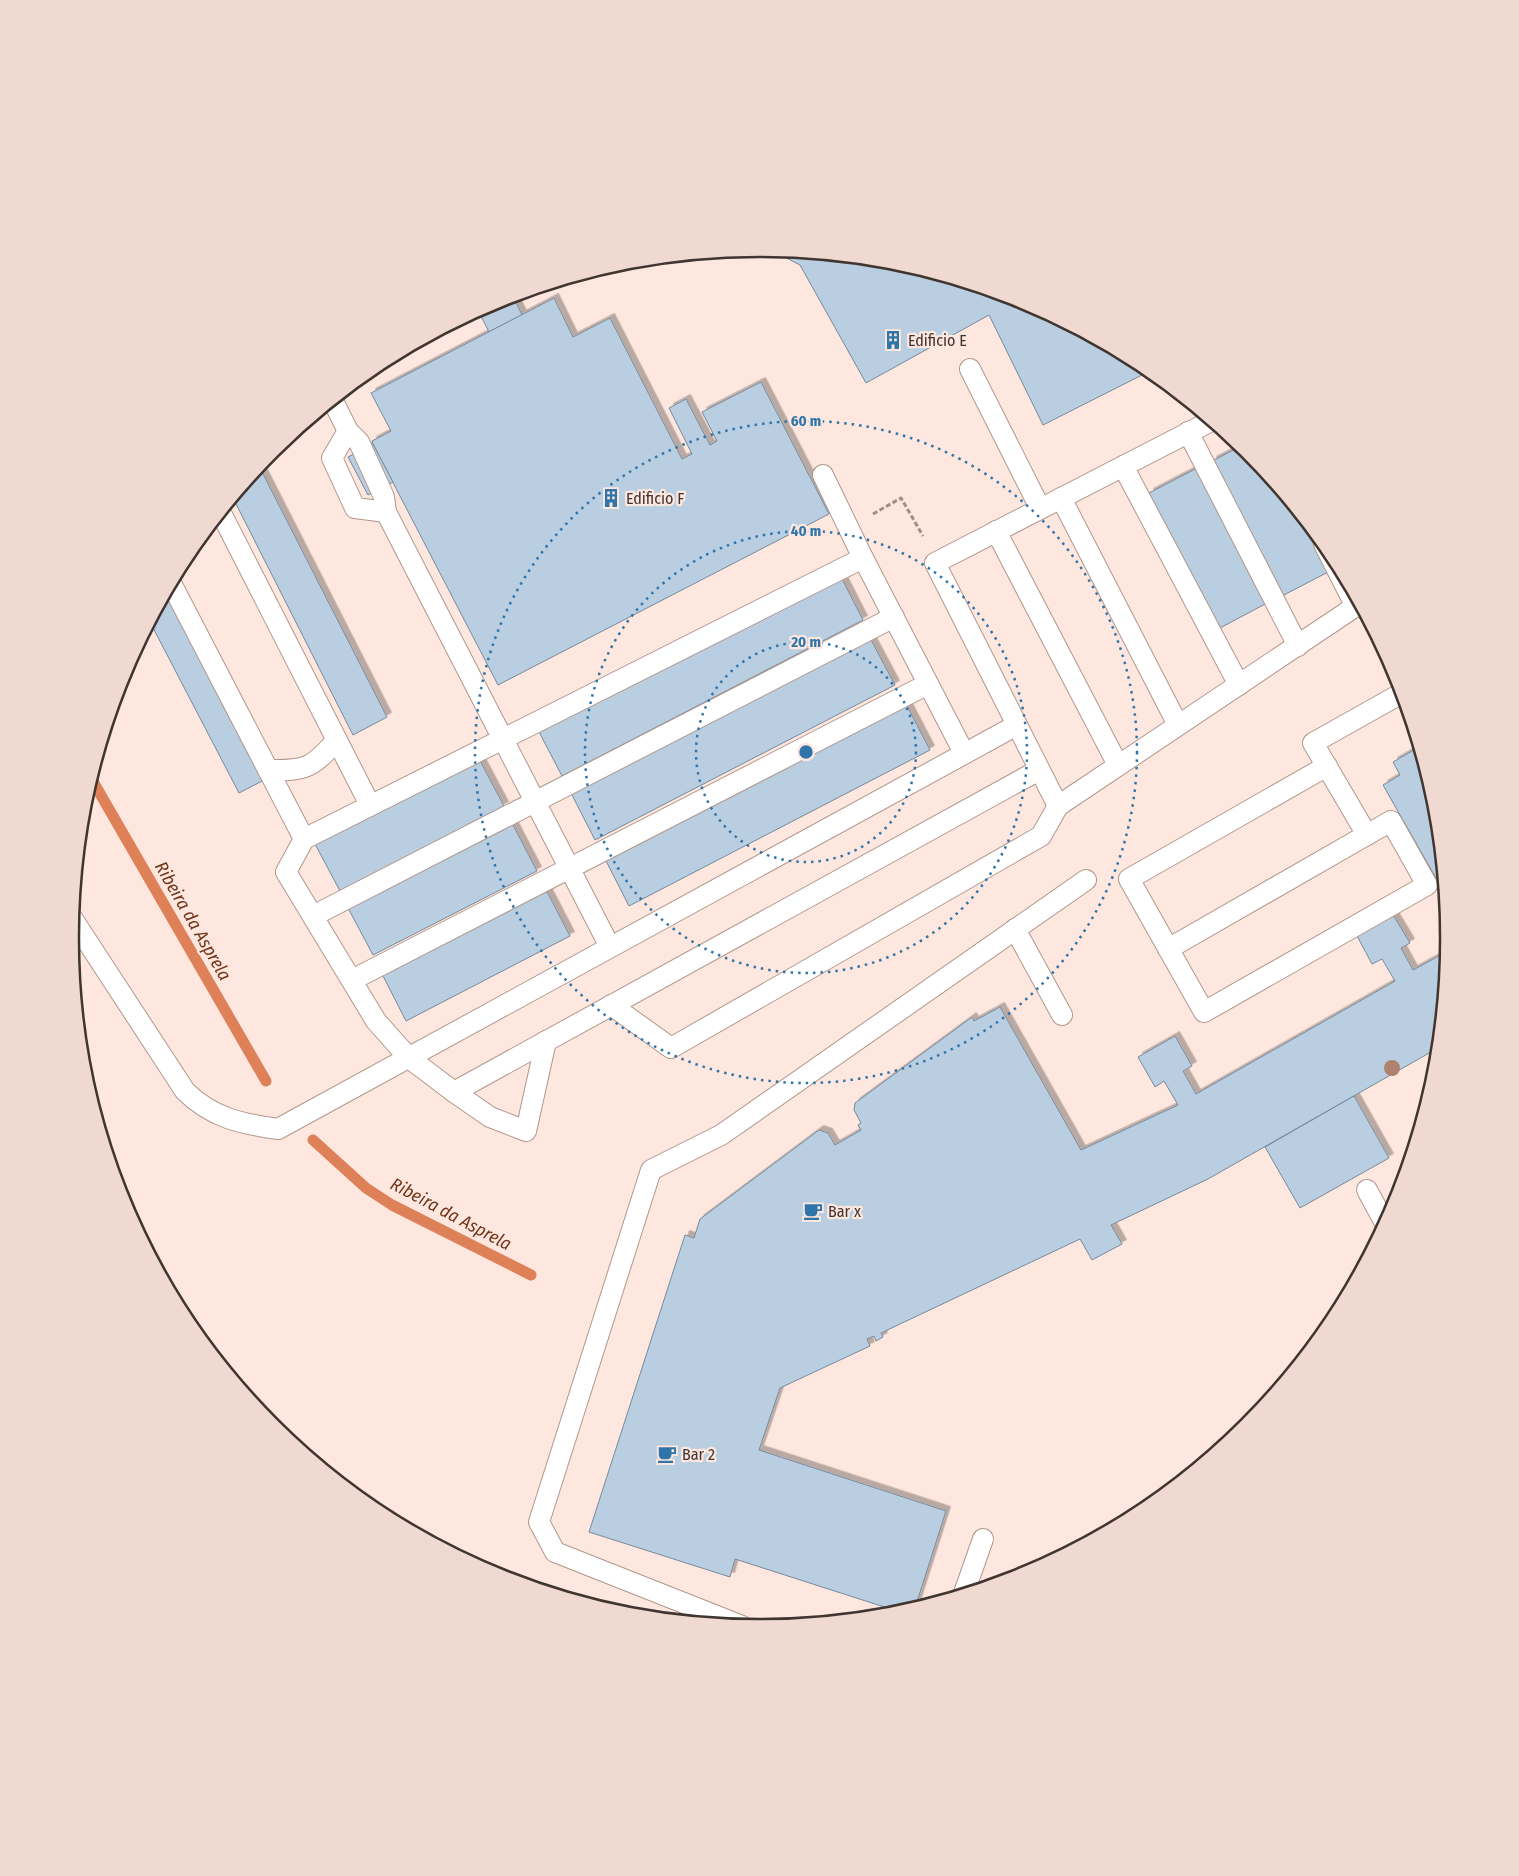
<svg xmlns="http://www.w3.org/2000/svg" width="1519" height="1876" font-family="'Fira Sans Condensed',sans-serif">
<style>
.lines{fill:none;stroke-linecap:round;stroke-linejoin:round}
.stream{stroke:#de8058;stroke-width:11}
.building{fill:#b9cee1;stroke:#75899b;filter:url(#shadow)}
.service-casing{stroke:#b1978c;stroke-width:22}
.path{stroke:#a08f88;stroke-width:3;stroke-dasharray:5 2.5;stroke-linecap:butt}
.service{stroke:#fff;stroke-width:20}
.tree{fill:#ae826e}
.ring{fill:none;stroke:#3075aa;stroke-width:2.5;stroke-dasharray:2.5 5}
.labels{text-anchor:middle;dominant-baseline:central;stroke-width:4.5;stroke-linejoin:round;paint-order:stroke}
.poi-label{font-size:16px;fill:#403530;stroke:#fee7de;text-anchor:start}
.water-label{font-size:18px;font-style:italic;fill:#713418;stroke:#fee7de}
.rim{fill:none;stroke:#403530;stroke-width:2.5}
.centre{fill:#3075aa;stroke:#fee7de;stroke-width:2.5}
.ring-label{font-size:15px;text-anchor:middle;font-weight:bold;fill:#3075aa;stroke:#fee7de;stroke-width:4.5;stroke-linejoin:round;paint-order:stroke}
</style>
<defs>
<filter id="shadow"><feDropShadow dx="4.5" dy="-4.5" stdDeviation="0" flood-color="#0004"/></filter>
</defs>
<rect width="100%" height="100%" fill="#fee7de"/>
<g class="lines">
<!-- stream -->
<g class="stream">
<path d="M91 778 266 1081"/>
<path d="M313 1140 366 1188 392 1205 531 1275"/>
</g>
</g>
<!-- building -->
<g class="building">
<path d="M769 249 894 262 1024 301 1150 371 1043 425 989 315 866 383 800 265Z"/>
<path d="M513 296 522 315 489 332 478 310 496 301Z"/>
<path d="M554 298 573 337 610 318 682 459 692 454 669 408 686 399 710 445 717 441 702 412 761 382 829 514 498 685 373 444 372 441 391 431 371 393Z"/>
<path d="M373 444 393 482 368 495 348 457Z"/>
<path d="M1241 446 1308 525 1332 570 1282 596 1212 461Z"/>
<path d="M259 466 387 717 353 735 233 498Z"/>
<path d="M1199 467 1269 602 1220 628 1149 493Z"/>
<path d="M838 571 863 620 562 776 536 726Z"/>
<path d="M169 587 268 778 239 793 150 622Z"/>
<path d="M870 638 895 685 595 840 571 793Z"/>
<path d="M904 700 930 750 629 906 603 855Z"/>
<path d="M1419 747 1436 804 1445 894 1383 785 1400 775 1393 762Z"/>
<path d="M478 757 504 806 340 891 314 842Z"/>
<path d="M512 823 537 871 373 955 348 908Z"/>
<path d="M544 886 570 936 406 1021 380 970Z"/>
<path d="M1392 913 1410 943 1401 948 1413 970 1448 951 1438 1048 1208 1179 1111 1225 1122 1244 1092 1260 1080 1239 881 1333 883 1337 876 1341 874 1336 867 1339 870 1346 780 1388 759 1450 946 1511 915 1608 900 1612 735 1559 730 1577 589 1532 685 1235 694 1238 700 1219 819 1130 828 1133 835 1145 861 1130 858 1125 861 1123 854 1110 855 1103 972 1017 974 1021 1000 1007 1081 1150 1178 1105 1164 1081 1155 1087 1138 1057 1175 1036 1192 1066 1183 1071 1196 1094 1395 981 1382 959 1372 964 1356 934Z"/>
<path d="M1354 1096 1389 1158 1300 1208 1265 1147Z"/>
</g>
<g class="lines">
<!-- service casing -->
<g class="service-casing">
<g id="service">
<path d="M970 369 1040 508"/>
<path d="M333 401 348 431 359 442 384 497 386 512 610 947"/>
<path d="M348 431 332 458 355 508 386 512"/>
<path d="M1188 432 1298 646"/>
<path d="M1123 466 1239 685"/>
<path d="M823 475 863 558 964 753"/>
<path d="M1061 498 1178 725"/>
<path d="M221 513 370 805"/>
<path d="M996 531 1118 765"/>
<path d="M1324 544 1356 607"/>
<path d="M863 558 304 839 286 872 376 1021 409 1058 454 1092 1039 770"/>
<path d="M171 583 304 839"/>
<path d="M268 770C306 771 312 768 337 740"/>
<path d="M1058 806 935 563 1211 421"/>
<path d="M1367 835 1313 743 1402 693"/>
<path d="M313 916 894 617"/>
<path d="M72 918 185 1091C212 1118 242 1124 278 1129L1017 725"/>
<path d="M1015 929 1062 1015"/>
<path d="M1168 949 1391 821 1427 885 1204 1012 1129 879 1327 766"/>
<path d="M352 980 928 684"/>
<path d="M611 1005 671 1048 1041 836 1058 806 1359 604"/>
<path d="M454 1092 490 1117 526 1131 546 1041"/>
<path d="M1367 1190 1385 1223"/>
<path d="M964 1593 983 1539"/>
<path d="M742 1626 555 1552 539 1522 651 1170 721 1135 1086 880"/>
</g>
</g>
<!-- path -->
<path class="path" d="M873 514 901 498 923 536"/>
<!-- service -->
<use href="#service" class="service"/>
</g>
<!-- trees -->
<circle class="tree" cx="1392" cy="1068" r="8"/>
<!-- distance rings -->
<g class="ring">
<circle cx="806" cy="752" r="110"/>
<circle cx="806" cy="752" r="221"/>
<circle cx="806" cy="752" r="331"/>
</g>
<!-- icons -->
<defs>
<g id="building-bare" transform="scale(1.5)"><path d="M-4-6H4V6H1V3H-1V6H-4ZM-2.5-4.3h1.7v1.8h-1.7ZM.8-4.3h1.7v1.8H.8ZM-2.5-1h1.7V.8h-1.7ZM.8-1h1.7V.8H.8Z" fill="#3075aa" stroke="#fee7de" stroke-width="2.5" paint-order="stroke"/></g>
<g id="cafe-bare" transform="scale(1.5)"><path d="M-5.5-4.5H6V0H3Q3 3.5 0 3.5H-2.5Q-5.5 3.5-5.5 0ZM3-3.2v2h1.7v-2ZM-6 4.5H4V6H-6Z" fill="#3075aa" stroke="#fee7de" stroke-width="2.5" paint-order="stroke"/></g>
</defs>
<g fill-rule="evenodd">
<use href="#building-bare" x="893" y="340"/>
<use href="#building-bare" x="611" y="498"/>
<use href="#cafe-bare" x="813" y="1211"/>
<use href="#cafe-bare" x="667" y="1454"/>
</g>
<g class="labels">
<!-- poi labels -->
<g class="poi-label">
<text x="908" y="340">Edificio E</text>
<text x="626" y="498">Edificio F</text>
<text x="828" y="1211">Bar x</text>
<text x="682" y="1454">Bar 2</text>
</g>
<!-- water labels -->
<g class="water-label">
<text transform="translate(193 921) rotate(60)">Ribeira da Asprela</text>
<text transform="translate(451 1214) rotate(28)">Ribeira da Asprela</text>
</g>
</g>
<!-- crop -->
<path d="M0 0H1519V1876H0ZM759 257H760A680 680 0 0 1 1440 937V939A680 680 0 0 1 760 1619H759A680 680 0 0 1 79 939V937A680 680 0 0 1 759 257Z" fill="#efd9d0" fill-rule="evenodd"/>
<path class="rim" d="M759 257H760A680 680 0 0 1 1440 937V939A680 680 0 0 1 760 1619H759A680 680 0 0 1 79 939V937A680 680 0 0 1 759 257Z"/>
<circle cx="806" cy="752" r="8" class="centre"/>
<g class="ring-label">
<text x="806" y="426">60 m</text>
<text x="806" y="536">40 m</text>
<text x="806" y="647">20 m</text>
</g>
</svg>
